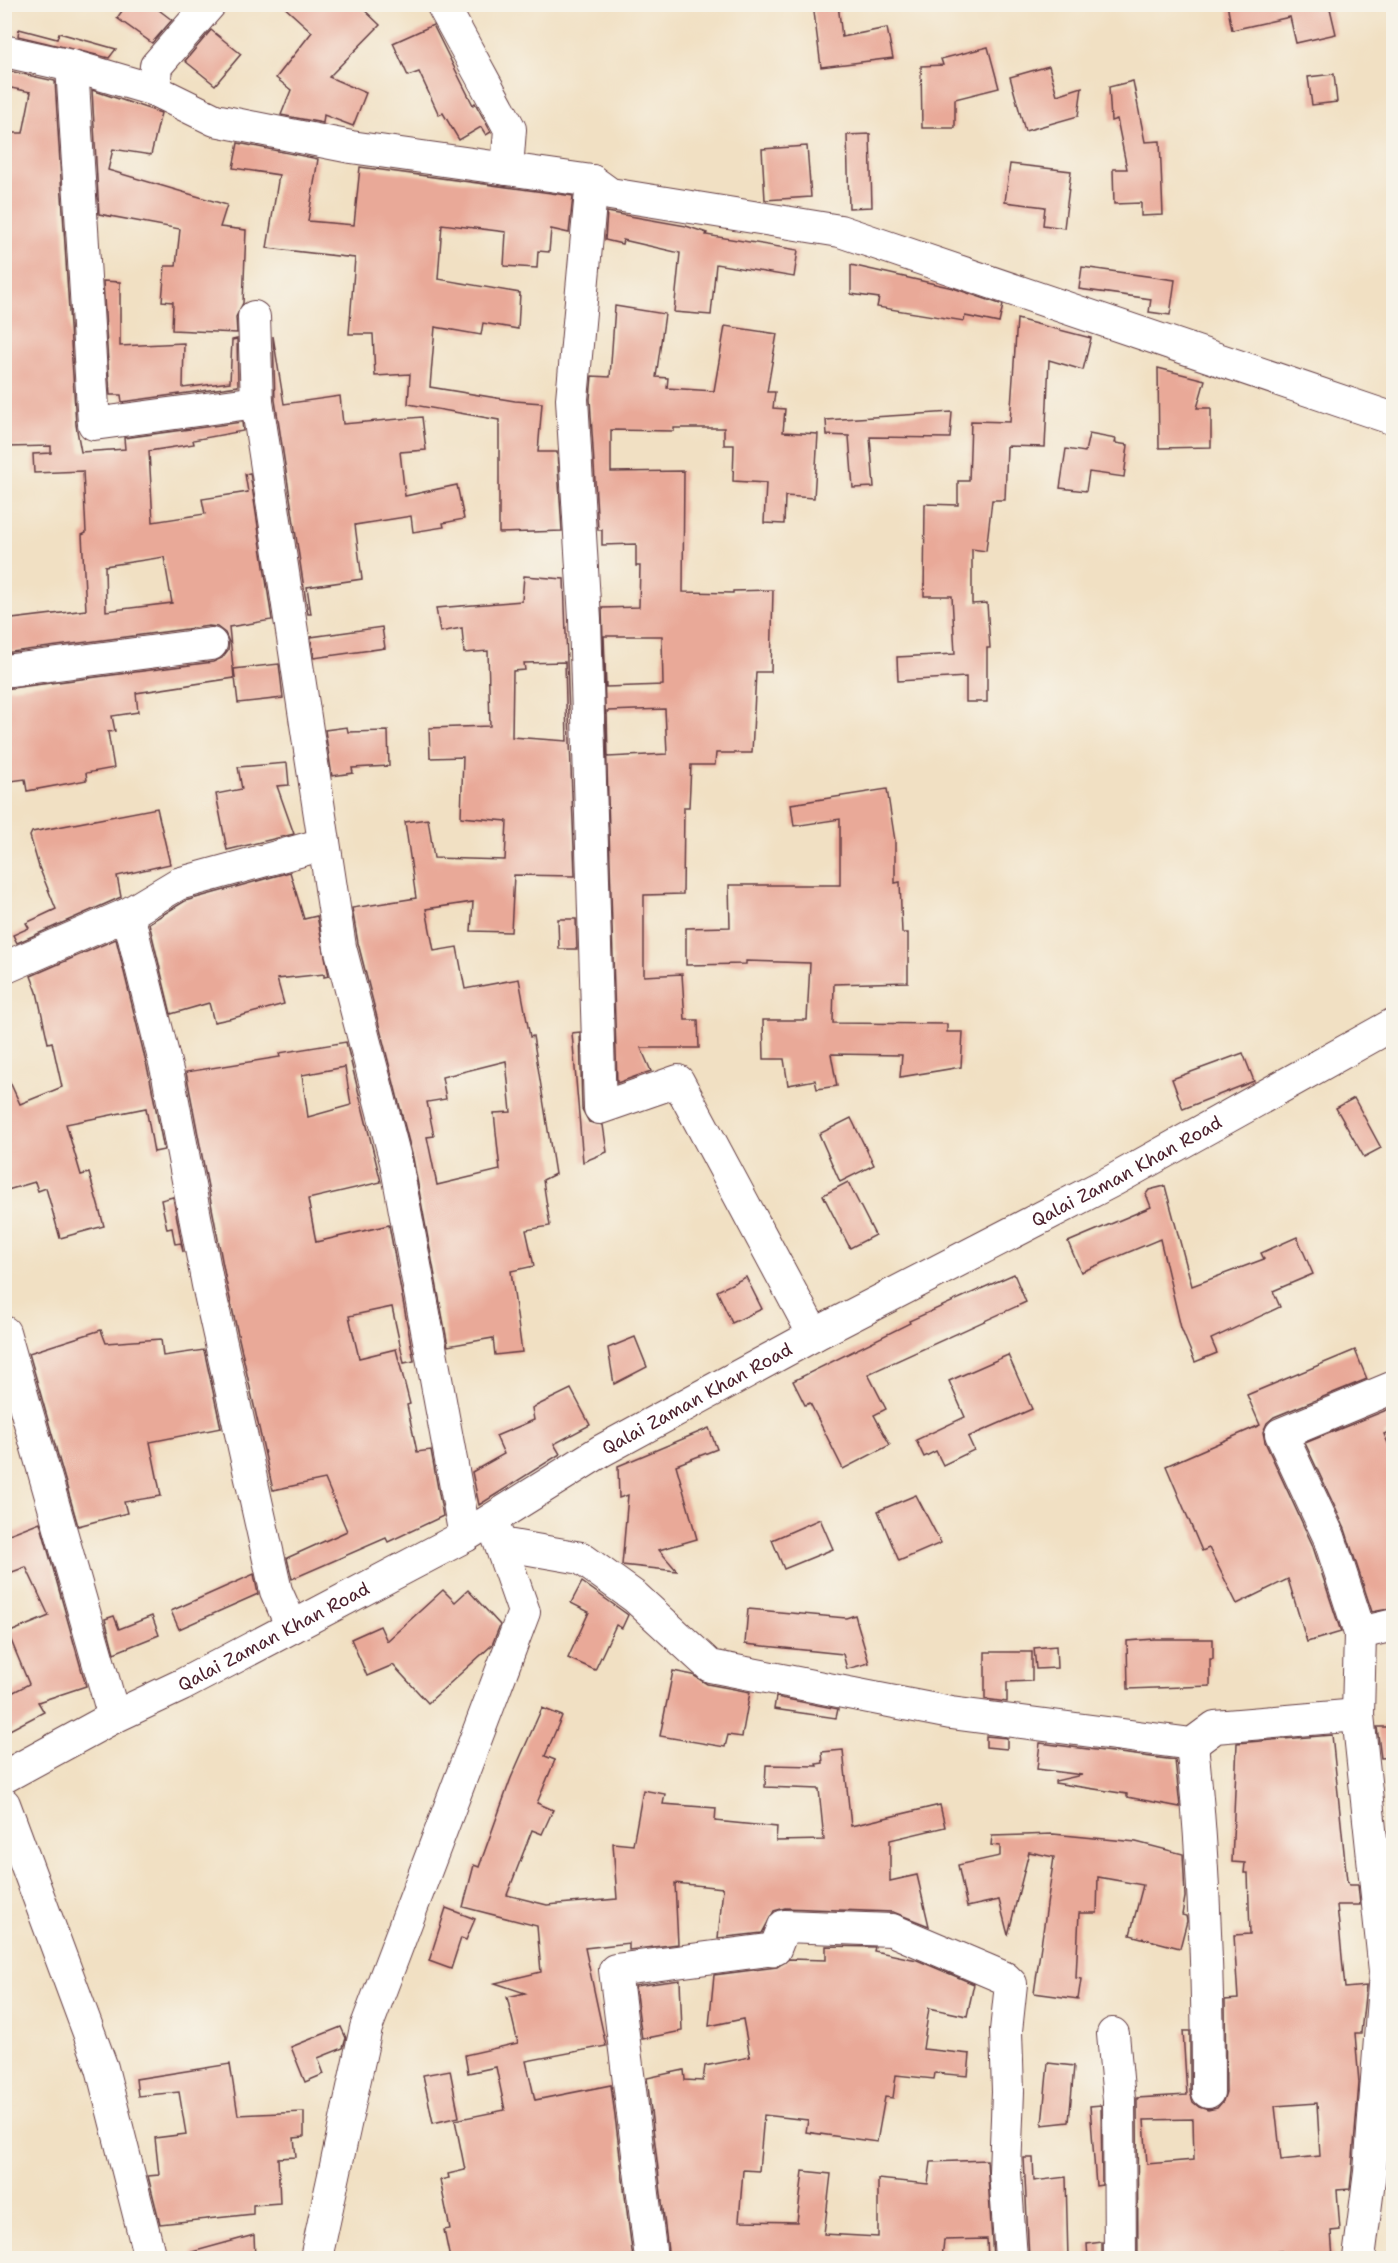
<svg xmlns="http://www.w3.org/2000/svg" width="1398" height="2263" font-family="'Shantell Sans',sans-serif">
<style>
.building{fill:#e9a998;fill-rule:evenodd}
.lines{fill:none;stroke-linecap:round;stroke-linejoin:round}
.minor-casing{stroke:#633c42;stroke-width:34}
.minor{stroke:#fff;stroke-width:32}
.labels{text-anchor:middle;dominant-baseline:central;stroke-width:5;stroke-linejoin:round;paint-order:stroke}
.street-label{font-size:18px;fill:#4a1f2b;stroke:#f7f3e8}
</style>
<rect width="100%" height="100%" fill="#f7f3e8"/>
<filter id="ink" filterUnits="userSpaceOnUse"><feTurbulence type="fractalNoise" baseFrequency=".0167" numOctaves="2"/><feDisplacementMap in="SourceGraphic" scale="12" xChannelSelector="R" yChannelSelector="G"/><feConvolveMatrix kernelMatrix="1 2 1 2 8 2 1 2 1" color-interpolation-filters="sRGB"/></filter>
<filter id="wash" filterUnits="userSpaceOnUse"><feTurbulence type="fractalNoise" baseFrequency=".008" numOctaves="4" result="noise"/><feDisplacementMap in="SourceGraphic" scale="24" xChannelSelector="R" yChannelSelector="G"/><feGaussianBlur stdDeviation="1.35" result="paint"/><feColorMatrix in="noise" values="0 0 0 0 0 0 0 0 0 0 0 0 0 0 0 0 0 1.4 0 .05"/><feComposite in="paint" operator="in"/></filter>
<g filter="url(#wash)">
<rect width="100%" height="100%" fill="#f1e0c3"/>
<g id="blocks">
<!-- building -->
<g class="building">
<path d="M127 4H151L172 20 152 43 117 18Z"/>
<path d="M281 4H358L380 25 329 77 366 93 353 126 324 115 323 123 281 115 291 90 276 78 312 32Z"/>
<path d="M813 4H838L842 37 887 28 893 58 821 67Z"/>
<path d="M1227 4H1329L1336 34 1296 43 1290 17 1232 30Z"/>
<path d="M433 25 473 105 475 103 491 132 486 135 481 127 459 140 443 113 439 115 419 72 408 76 393 43Z"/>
<path d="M19 29 57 39 59 33 116 49 109 58 18 36Z"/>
<path d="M211 30 241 54 215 85 185 61Z"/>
<path d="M988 47 999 88 955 99V128H922L921 66 943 65 941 59Z"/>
<path d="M1049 66 1057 95 1082 87 1078 116 1025 131 1010 77Z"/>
<path d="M9 71 55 81 76 425 81 452 125 449 124 438 242 422 243 431 193 440 194 444 149 451 153 522 205 514 202 499 248 492 245 474 250 473 272 620 229 627 234 678 136 693 138 712 112 716 115 731 108 732 114 768 86 773 87 780 27 791 25 779 4 782V689L213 662 222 658 228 650 229 642 225 633 217 627 209 626 4 653V620L86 610 82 535 86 533 83 471 34 473 33 454 51 453V446L6 447 4 133H23L31 92 6 87ZM164 557 172 603 106 611 105 566Z"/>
<path d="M1334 74 1337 102 1312 105 1308 77Z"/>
<path d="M1133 81 1145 142 1160 141 1163 215 1141 216V203L1114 204 1113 169H1127L1117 119 1111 121 1109 87Z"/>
<path d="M92 90 161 113 151 155 113 149 108 170 227 205 220 227 246 230 243 303 236 317 237 333 172 330 173 302 162 301 165 266H176L180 229 99 214Z"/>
<path d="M870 134 872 207 849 208 847 135Z"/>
<path d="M238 143 318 159 308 221 354 225 360 167 573 196 569 233 551 229 549 252 538 251 537 268 504 266 506 232 442 224 438 279 520 293 518 329 483 323 481 335 435 327 430 387 515 401 542 403 538 452H557L562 531 499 533V420L408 404 410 374 375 376 373 334H349L355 258 267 248 279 175 233 168Z"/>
<path d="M807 146 811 197 765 200 762 149Z"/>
<path d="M1010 164 1071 171 1064 228 1043 225 1045 207 1005 202Z"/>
<path d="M607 212 686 226 707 233 706 235 798 250 794 277 716 264 711 315 674 312 680 253 623 240 622 244 605 240Z"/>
<path d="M851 265 953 288 1003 305 999 323 965 316 964 321 877 307 879 298 851 294Z"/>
<path d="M1082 267 1175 280 1170 315 1149 312 1151 299 1079 289Z"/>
<path d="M103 281 120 282V346L184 343 183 388 230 382 232 340 237 339 238 386 122 402 121 395H110Z"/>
<path d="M615 306 665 314 656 377 668 378 667 388 714 391 725 326 777 334 767 392H775L773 408 785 409 783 432 818 434 814 498 785 496 784 524 764 523 766 483 733 481 734 445H724V428H674V431L611 430V472L684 471 683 592 733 593V591L773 590 771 672H756L752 753H716L715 765H691L689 807H684L683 894 644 895V976L682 974 685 1020H698L699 1048H641L651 1071 617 1083 602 608 639 607 640 566H636V544L602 545V530H598L590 399 592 376 610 377ZM604 636H662L663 685 606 687ZM665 709 667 754 608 757 607 711Z"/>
<path d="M1017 319 1091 338 1083 370 1049 360 1045 447 1007 446 1005 500H992L986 551 972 549V604L987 603 990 648H987V702H966V677L898 681 897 657 955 654 952 596H924L925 504 958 505V481H969L971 421 1010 422Z"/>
<path d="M273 336 284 404 340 396 343 424 422 417 426 450 400 452 405 496 457 485 464 519 443 523 444 527 413 532 411 516 355 525 362 579 307 587 311 614H308L275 400Z"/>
<path d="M1158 368 1205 380 1197 408H1211V447L1159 448Z"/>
<path d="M952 412 950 438 870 437 874 487 853 488 849 436 827 435 826 420Z"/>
<path d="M1089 434 1116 439 1115 443 1128 445 1124 477 1089 472 1086 491 1060 488 1066 449 1085 452Z"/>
<path d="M524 576 564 579 575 876 514 875 511 932 471 931 473 902 426 909 434 951 457 947 465 989 519 979 530 1037 533 1036 555 1174 543 1180 550 1226 526 1230 534 1266 511 1271 522 1352 495 1355 493 1338 448 1346 413 1158 358 943 352 908 416 898 405 822 428 819 434 858 505 860 507 821 461 817 463 757 430 758 429 728 490 726 488 651 464 653 462 628 440 632 436 608 522 601ZM565 662 567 741 512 737 513 671 525 670 524 663ZM506 1061 511 1112 494 1113 500 1170 437 1185 427 1137 434 1136 427 1102 446 1099 442 1077Z"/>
<path d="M382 627 385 648 314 658 311 637Z"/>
<path d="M279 664 283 698 238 703 234 669Z"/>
<path d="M347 727 348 732 388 731 389 766 352 768 353 773 332 776 325 730Z"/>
<path d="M287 763 289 785 277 786 294 834 227 850 216 794 242 789 238 767Z"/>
<path d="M887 789 895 841V883L900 882 902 933H908V982L834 984 833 1023 947 1024V1032H963L961 1067 900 1077 902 1055 831 1054 837 1086 817 1089 815 1080 788 1085 784 1059H764L763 1020H807L810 963 746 961V964L686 965V928L730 927 729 885H840V819L794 826 791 804Z"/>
<path d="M157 808 170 864 117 876 121 897 17 943 13 935 29 928 26 923 56 909 39 867 30 836 32 832Z"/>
<path d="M290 872 304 919 317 916 329 976 324 977V974L277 979 284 1004 233 1018 214 1022 209 1003 171 1014 149 923 185 901Z"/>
<path d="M558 919H576L577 949H559Z"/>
<path d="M116 939 150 1079 164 1150 154 1152 146 1108 66 1124 81 1175 89 1173 104 1226 60 1238 46 1188 38 1191 35 1182 4 1191V1069L20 1104 62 1087 52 1042 48 1043 37 992 31 976Z"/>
<path d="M580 1032 582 1109 589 1122 603 1125 607 1152 583 1162 572 1033Z"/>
<path d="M346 1042 381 1182 308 1199 316 1242 389 1225 414 1361 404 1363 392 1307 349 1316 359 1358 396 1349 410 1404 407 1405 417 1452 431 1450 443 1516 388 1542 386 1538 292 1579 287 1558 347 1531 325 1479 273 1490 226 1281 186 1072 280 1057 279 1053ZM345 1067 351 1105 308 1117 302 1075Z"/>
<path d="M1243 1053 1254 1081 1183 1109 1172 1079Z"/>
<path d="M1354 1098 1381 1148 1364 1157 1336 1108Z"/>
<path d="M851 1118 874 1165 840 1182 819 1134Z"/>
<path d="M848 1182 875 1235 850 1248 823 1195Z"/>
<path d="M1165 1186 1192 1286 1264 1259 1261 1253 1297 1237 1313 1274 1273 1291 1280 1307 1211 1339 1217 1353 1195 1362 1181 1328 1160 1239 1081 1272 1068 1242 1151 1207 1146 1194 1149 1190Z"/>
<path d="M173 1197 183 1251V1252L181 1243 175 1244 172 1228 167 1229 161 1200Z"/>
<path d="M1014 1274 1026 1302 868 1374 886 1409 874 1415 890 1445 843 1469 810 1403 805 1405 793 1381 910 1323 909 1321Z"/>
<path d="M746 1277 762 1309 732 1323 717 1291Z"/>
<path d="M101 1330 106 1343 161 1339 163 1356 204 1350 221 1428 150 1442 161 1496 124 1502 127 1513 78 1526 29 1353Z"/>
<path d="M635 1337 647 1367 614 1384 608 1348Z"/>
<path d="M1355 1350 1367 1379 1274 1417 1267 1423 1263 1432 1265 1442 1312 1544 1341 1632 1307 1642 1288 1579 1237 1604 1209 1548 1202 1551 1166 1466 1260 1425 1247 1395Z"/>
<path d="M1008 1355 1032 1409 968 1437 974 1450 943 1465 936 1451 924 1457 916 1440 965 1417 949 1381Z"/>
<path d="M571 1389 590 1425 554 1444 560 1454 479 1505 472 1472 504 1454 496 1436 534 1420 532 1408Z"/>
<path d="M1394 1407V1430L1384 1434 1394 1457V1608L1372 1612 1345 1529 1305 1443Z"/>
<path d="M709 1428 717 1449 676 1465 697 1539 659 1550 677 1571 622 1565 628 1495 619 1498 618 1466Z"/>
<path d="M916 1495 941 1543 899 1561 878 1511Z"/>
<path d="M820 1519 833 1549 784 1569 772 1540Z"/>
<path d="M40 1522 86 1686 38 1702 44 1712 4 1733V1697L29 1684 8 1633 49 1616 26 1567 4 1575V1536Z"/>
<path d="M254 1574 258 1594 179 1629 171 1611Z"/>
<path d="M582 1582 628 1615 622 1628 616 1625 595 1670 568 1658 589 1612 571 1603Z"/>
<path d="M443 1590 455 1602 468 1590 500 1625 492 1645 428 1703 393 1665 367 1676 351 1639 380 1626 387 1641Z"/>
<path d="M748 1609 846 1618 855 1615 869 1663 847 1669 843 1654 745 1644Z"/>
<path d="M114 1616 119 1629 152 1616 159 1635 114 1653 105 1619Z"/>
<path d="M1154 1639H1213V1659H1210V1686L1128 1689 1127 1641Z"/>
<path d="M1056 1646 1057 1668 1036 1669 1034 1648Z"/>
<path d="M985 1652H1032V1681L1007 1682V1702L985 1699Z"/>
<path d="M673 1671 693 1675 707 1684 750 1692 742 1737 728 1735 725 1747 660 1736Z"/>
<path d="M776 1697 838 1709 836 1718 774 1709Z"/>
<path d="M542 1708 562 1716 545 1756 555 1760 537 1803 553 1810 542 1834 532 1830 507 1895 547 1905 617 1899 613 1843 633 1845 643 1790 665 1794 663 1804 716 1808 715 1821 777 1827 776 1841 824 1840 819 1789 765 1787 766 1765 817 1766 816 1764 823 1763 822 1752 843 1750 851 1826 940 1805 945 1827 890 1840V1881L917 1875 929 1926 893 1912 785 1908 774 1911 762 1933 718 1938 723 1888 675 1883 678 1944 629 1950V1943L585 1948 606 2046 526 2061 535 2100 611 2085 633 2259H450L444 2230 450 2229 440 2180 449 2178 448 2174 465 2170 455 2120 505 2110 496 2067 468 2073 465 2055 518 2043 507 1997 525 1993 495 1983 541 1972 537 1926 463 1907 474 1865 479 1867 511 1778Z"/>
<path d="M1377 1727H1394V1757L1381 1758Z"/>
<path d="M1332 1735 1347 1881 1349 1885H1358L1360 1905H1337L1345 1988 1366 1986 1361 2033H1355L1359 2083 1352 2170 1350 2189 1337 2190 1340 2230 1331 2231 1333 2259H1281V2251L1217 2258 1138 2259 1137 2098 1187 2095 1183 2031H1190V2092L1193 2102 1199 2107 1208 2110 1217 2108 1223 2101 1226 2092 1225 2000 1238 1999 1234 1935 1250 1934 1248 1873H1244L1245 1863 1232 1862 1237 1743ZM1317 2103 1320 2156 1281 2160 1275 2106ZM1193 2119 1194 2160 1147 2164 1144 2120Z"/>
<path d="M986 1736 1007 1738V1749L986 1747Z"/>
<path d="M1040 1743 1175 1760 1180 1807 1127 1797V1794L1055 1783V1781L1082 1775 1037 1769Z"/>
<path d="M1053 1834 1136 1842 1183 1854 1185 1897 1182 1915 1186 1916 1187 1921 1180 1948 1130 1935 1143 1885 1098 1877 1097 1913H1079L1076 1978 1081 1979 1078 1999 1034 1993 1054 1857 1029 1852 1008 1935 999 1900 967 1907 958 1865 1000 1856V1846L991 1845 992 1836Z"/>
<path d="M446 1908 475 1919 466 1940 461 1938 451 1969 429 1961Z"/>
<path d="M826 1946 875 1947 874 1951 917 1960 974 1984 967 2016 929 2008 923 2049 970 2054 968 2076 935 2073 934 2079 896 2075 893 2098 885 2097 877 2142 806 2132 808 2120 764 2115 759 2171 743 2170 739 2221 797 2222 803 2171 831 2174 824 2234 878 2237V2179L928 2184 931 2162 987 2160 993 2259H988L987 2239 944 2240 942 2259H669L647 2078 684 2070 685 2080 703 2081 705 2066 750 2057 743 2019 709 2026 714 1975 777 1967 789 1959 826 1960Z"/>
<path d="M680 1980 682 2031 642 2039 635 1986Z"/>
<path d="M341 2027 346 2038 343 2048 318 2058 324 2074 305 2082 291 2047Z"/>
<path d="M1048 2063 1074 2066 1069 2122 1042 2125Z"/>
<path d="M230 2064 238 2115 304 2112V2137L294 2138 296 2157 278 2158 280 2203 253 2205V2214L160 2224 148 2176 159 2175 155 2138 186 2134 179 2092 138 2096 136 2079Z"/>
<path d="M450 2070 459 2117 433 2123 423 2075Z"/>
<path d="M1101 2105 1102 2185 1096 2186 1090 2106Z"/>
<path d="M1392 2124 1394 2187H1386L1388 2173Z"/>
<path d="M1024 2158H1033L1034 2181 1066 2177 1068 2259H1029Z"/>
<path d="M254 2235 255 2259H193L192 2252Z"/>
<path d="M1102 2242V2259H1088L1087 2244Z"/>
</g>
</g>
</g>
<g filter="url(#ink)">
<use href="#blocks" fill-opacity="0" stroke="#633c42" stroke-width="1.5"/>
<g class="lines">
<!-- minor casing -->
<g class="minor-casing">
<g id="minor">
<path d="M442 4 510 129 507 169"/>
<path d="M4 51 72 66 154 90 215 120 351 147 592 181 610 194 840 231 1394 419"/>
<path d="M72 66 94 424 257 402"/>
<path d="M154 90 156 66 210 4"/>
<path d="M592 181 572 399 585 619 600 1108 678 1081 814 1335"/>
<path d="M254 317 257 402 340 947 396 1162 465 1536"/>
<path d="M4 671 211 644"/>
<path d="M128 914 168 1075 208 1285 276 1591 292 1627"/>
<path d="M4 968 128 914 178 884 324 844"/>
<path d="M4 1332 114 1717"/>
<path d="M501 1544 581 1558 635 1597 710 1666 951 1713 1192 1744 1215 1727 1358 1715"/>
<path d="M1360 1633 1394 1625"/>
<path d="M1192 1744C1204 1860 1208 1975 1208 2092"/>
<path id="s1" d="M4 1777 114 1717 182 1685 465 1536 601 1451 814 1335 1114 1180 1394 1024"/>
<path d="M4 1804 102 2068 150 2258"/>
<path d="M1113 2034 1119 2100 1120 2258"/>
<path d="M316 2258 366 2028 524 1612 495 1529"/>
<path d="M651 2258 615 1970 775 1949 784 1926 892 1930 1005 1978 1011 1984 1006 2031 1008 2091 1005 2172 1011 2258"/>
<path d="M1359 2258 1370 2172 1385 1972 1358 1715 1360 1633 1329 1537 1281 1434 1394 1387"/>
</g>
</g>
<!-- minor -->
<use href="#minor" class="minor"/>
</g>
</g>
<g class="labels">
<!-- street labels -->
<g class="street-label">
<text stroke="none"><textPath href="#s1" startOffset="1276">Qalai Zaman Khan Road</textPath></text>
<text stroke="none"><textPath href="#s1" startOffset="790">Qalai Zaman Khan Road</textPath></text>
<text stroke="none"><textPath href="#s1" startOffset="304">Qalai Zaman Khan Road</textPath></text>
</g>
</g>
<!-- margin -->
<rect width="1398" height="2263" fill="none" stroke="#f7f3e8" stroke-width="24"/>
</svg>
